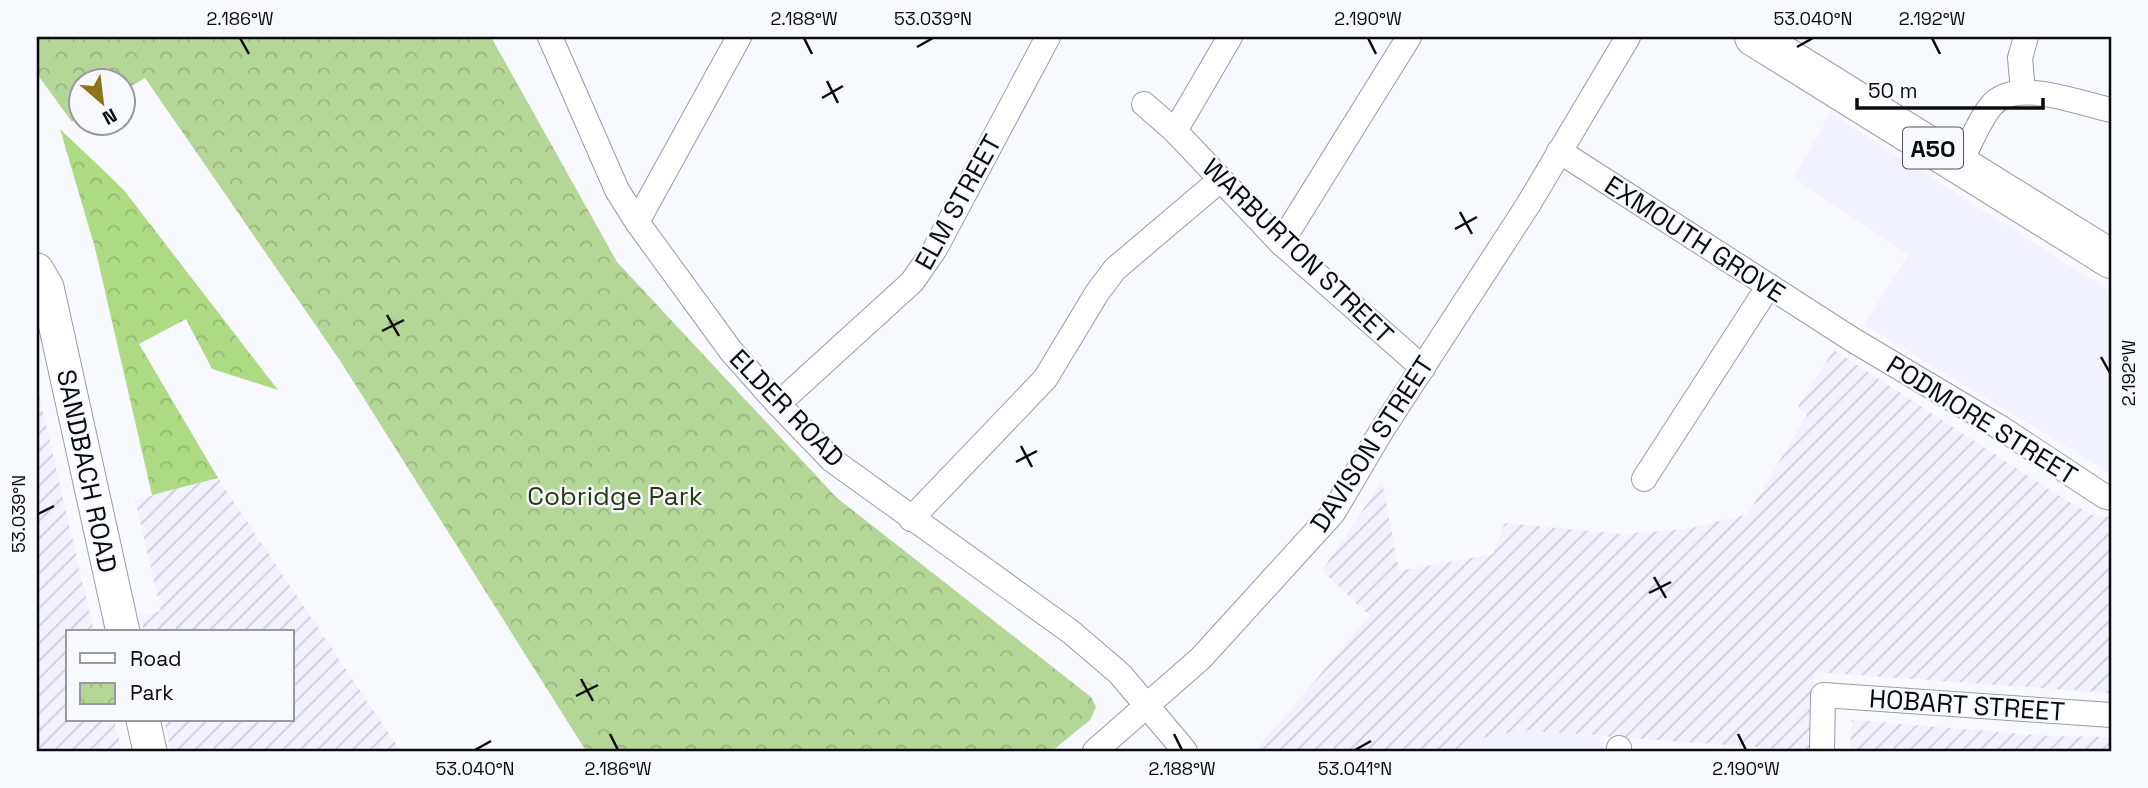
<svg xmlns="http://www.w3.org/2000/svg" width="2148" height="788" font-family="'Space Grotesk',sans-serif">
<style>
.built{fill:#f1f1ff}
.industrial{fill:url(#industrial-furrows)}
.forest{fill:url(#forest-crowns)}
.park{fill:url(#park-crowns)}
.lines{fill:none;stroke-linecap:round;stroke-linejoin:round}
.street-casing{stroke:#9a9aa3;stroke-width:26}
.secondary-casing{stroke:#9a9aa3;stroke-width:35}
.primary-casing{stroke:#9a9aa3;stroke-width:40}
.street{stroke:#fff;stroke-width:24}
.secondary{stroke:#fff;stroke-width:33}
.primary{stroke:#fff;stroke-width:38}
.ticks{fill:none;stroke:#0b0b0e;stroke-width:2.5}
.labels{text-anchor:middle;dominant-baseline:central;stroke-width:5;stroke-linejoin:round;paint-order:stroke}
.shield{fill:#f8f9fe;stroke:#525256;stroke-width:2}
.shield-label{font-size:24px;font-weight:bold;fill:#0b0b0e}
.street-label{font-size:26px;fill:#0b0b0e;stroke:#f8f9fe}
.park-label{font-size:26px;fill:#263713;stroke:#f8f9fe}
.neatline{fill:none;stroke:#0b0b0e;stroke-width:2.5}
.ticks-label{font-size:18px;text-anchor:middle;fill:#0b0b0e}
</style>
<defs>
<pattern id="industrial-furrows" width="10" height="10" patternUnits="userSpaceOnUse" patternTransform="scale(1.75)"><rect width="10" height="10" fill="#f1f1ff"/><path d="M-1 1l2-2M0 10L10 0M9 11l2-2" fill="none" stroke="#cdcdd9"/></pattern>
<pattern id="forest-crowns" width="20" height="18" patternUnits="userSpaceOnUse" patternTransform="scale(1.75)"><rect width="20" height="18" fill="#aeda83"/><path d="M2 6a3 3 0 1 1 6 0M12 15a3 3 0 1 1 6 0" fill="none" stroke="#94ba70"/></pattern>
<pattern id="park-crowns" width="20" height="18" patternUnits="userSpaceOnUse" patternTransform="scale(1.75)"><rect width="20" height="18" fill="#b4d696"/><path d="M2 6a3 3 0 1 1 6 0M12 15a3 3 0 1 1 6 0" fill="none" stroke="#99b680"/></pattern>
</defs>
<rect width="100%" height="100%" fill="#f8f9fe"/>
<!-- built -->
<g class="built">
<path d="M1830 113 2111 292 2110 473 1864 325 1908 255 1794 178Z"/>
<path d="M1522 730 1603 737 1604 751H1461L1473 740Z"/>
</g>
<!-- industrial -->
<g class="industrial">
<path d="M1834 350 2056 494 2092 515 2111 517V693L1814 672 1810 751 1522 730 1473 740 1461 751H1255L1370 616 1322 571 1382 481 1399 571 1493 554 1505 523 1622 534 1688 529 1748 514 1807 415 1798 406Z"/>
<path d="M37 386 94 632H68V720H114L122 751H37Z"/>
<path d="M218 478 387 731 401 751H171L164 720H292V632H144L141 616 161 611 135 500Z"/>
<path d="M1852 720 2049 736 2111 737V751H1850Z"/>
</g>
<!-- forest -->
<path class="forest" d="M60 129 123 189 278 390 212 369 186 319 139 344 218 478 152 495 95 248Z"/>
<!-- park -->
<path class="park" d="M37 37H491L617 262 837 498 1091 697 1096 707 1090 720 1052 751H586L341 362 145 78 123 91 122 80H80V117L72 122 37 74Z"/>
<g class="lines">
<!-- street casing -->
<g class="street-casing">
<g id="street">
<path d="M550 37 617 190 637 222 731 351 778 404 832 460 1071 632 1120 674 1185 751"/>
<path d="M2023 91 2020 58 2026 37"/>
<path d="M1144 104 1175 131 1281 243 1423 368"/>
<path d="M1175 131 1230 37"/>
<path d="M1559 151 1853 340 2001 428 2104 496 2111 498"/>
<path d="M1960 164C1969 146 1978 122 1991 106 2015 77 2078 103 2111 110"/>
<path d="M637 222 739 37"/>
<path d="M1281 243 1409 37"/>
<path d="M778 404 912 282 935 249 1048 37"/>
<path d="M1644 479 1768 287"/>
<path d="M911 519 1045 379 1097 293 1115 269 1220 180"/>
<path d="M1619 748V751"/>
<path d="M1095 751 1201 658 1333 513 1382 430 1528 205 1628 37"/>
<path d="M1822 751 1823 695 2111 715"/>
</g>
</g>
<!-- secondary casing -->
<g class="secondary-casing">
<g id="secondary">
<path d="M37 270 47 287 123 632"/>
<path d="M143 720 150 751"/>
</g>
</g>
<!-- primary casing -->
<g class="primary-casing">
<path id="primary" d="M1754 37 2111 259"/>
</g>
<!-- street -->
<use href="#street" class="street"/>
<!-- secondary -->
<use href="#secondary" class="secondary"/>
<!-- primary -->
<use href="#primary" class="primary"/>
</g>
<!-- ticks -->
<path class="ticks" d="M240 38 249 54M804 38 812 54M1368 38 1376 54M1932 38 1940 54M917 47 933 38M1797 47 1813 38M827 81 838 103M822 98 843 86M1460 212 1472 234M1455 229 1477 217M387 315 399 336M382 331 404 320M2101 357 2110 373M1021 446 1032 467M1016 462 1037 451M38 514 54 506M1654 577 1666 598M1649 593 1671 582M581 679 593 701M576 696 598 685M610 734 618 750M1174 734 1182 750M1738 734 1746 750M475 750 491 741M1355 750 1371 741"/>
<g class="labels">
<!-- shield labels -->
<rect class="shield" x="1903" y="127.5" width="60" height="41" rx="5"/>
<g class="shield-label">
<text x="1933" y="148">A50</text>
</g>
<!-- street labels -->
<g class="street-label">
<text transform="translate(958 202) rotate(-61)">ELM STREET</text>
<text transform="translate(1695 239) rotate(33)">EXMOUTH GROVE</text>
<text transform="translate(1298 251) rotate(44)">WARBURTON STREET</text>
<text transform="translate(787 408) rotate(46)">ELDER ROAD</text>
<text transform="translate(1982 420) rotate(32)">PODMORE STREET</text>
<text transform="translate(1372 444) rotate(-57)">DAVISON STREET</text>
<text transform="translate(87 471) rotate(78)">SANDBACH ROAD</text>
<text transform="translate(1967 705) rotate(4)">HOBART STREET</text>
</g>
<!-- park labels -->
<g class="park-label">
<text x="615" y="496">Cobridge Park</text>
</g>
</g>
<!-- border -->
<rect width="2148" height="788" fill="none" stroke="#f8f9fe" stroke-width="77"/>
<!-- legend -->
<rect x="66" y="630" width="228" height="91" fill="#f8f9fe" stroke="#999a9e" stroke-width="2"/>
<rect x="80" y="653" width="35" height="10" fill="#ffffff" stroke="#999a9e" stroke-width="2"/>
<text x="130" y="666" font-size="21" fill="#0b0b0e">Road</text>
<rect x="80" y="683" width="35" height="21" fill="url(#park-crowns)" stroke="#999a9e" stroke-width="2"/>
<text x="130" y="700" font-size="21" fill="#0b0b0e">Park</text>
<!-- north arrow -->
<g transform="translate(102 102) rotate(152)"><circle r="33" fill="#f8f9fe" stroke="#999a9e" stroke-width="2"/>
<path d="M0-5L12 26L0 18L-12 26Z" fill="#907318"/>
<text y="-10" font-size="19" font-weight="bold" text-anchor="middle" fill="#0b0b0e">N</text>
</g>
<!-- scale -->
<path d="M1857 98v10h186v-10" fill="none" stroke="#0b0b0e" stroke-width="3.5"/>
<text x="1868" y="98" font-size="21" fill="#0b0b0e" stroke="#f8f9fe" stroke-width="5" paint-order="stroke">50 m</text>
<rect x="38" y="38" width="2072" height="712" class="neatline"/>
<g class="ticks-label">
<text x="240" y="25">2.186°W</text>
<text x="804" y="25">2.188°W</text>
<text x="933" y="25">53.039°N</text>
<text x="1368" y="25">2.190°W</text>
<text x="1813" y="25">53.040°N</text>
<text x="1932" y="25">2.192°W</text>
<text transform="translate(2129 373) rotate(-90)" y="6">2.192°W</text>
<text transform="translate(19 514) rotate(-90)" y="6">53.039°N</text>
<text x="475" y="775">53.040°N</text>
<text x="618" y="775">2.186°W</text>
<text x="1182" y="775">2.188°W</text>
<text x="1355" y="775">53.041°N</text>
<text x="1746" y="775">2.190°W</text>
</g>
</svg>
